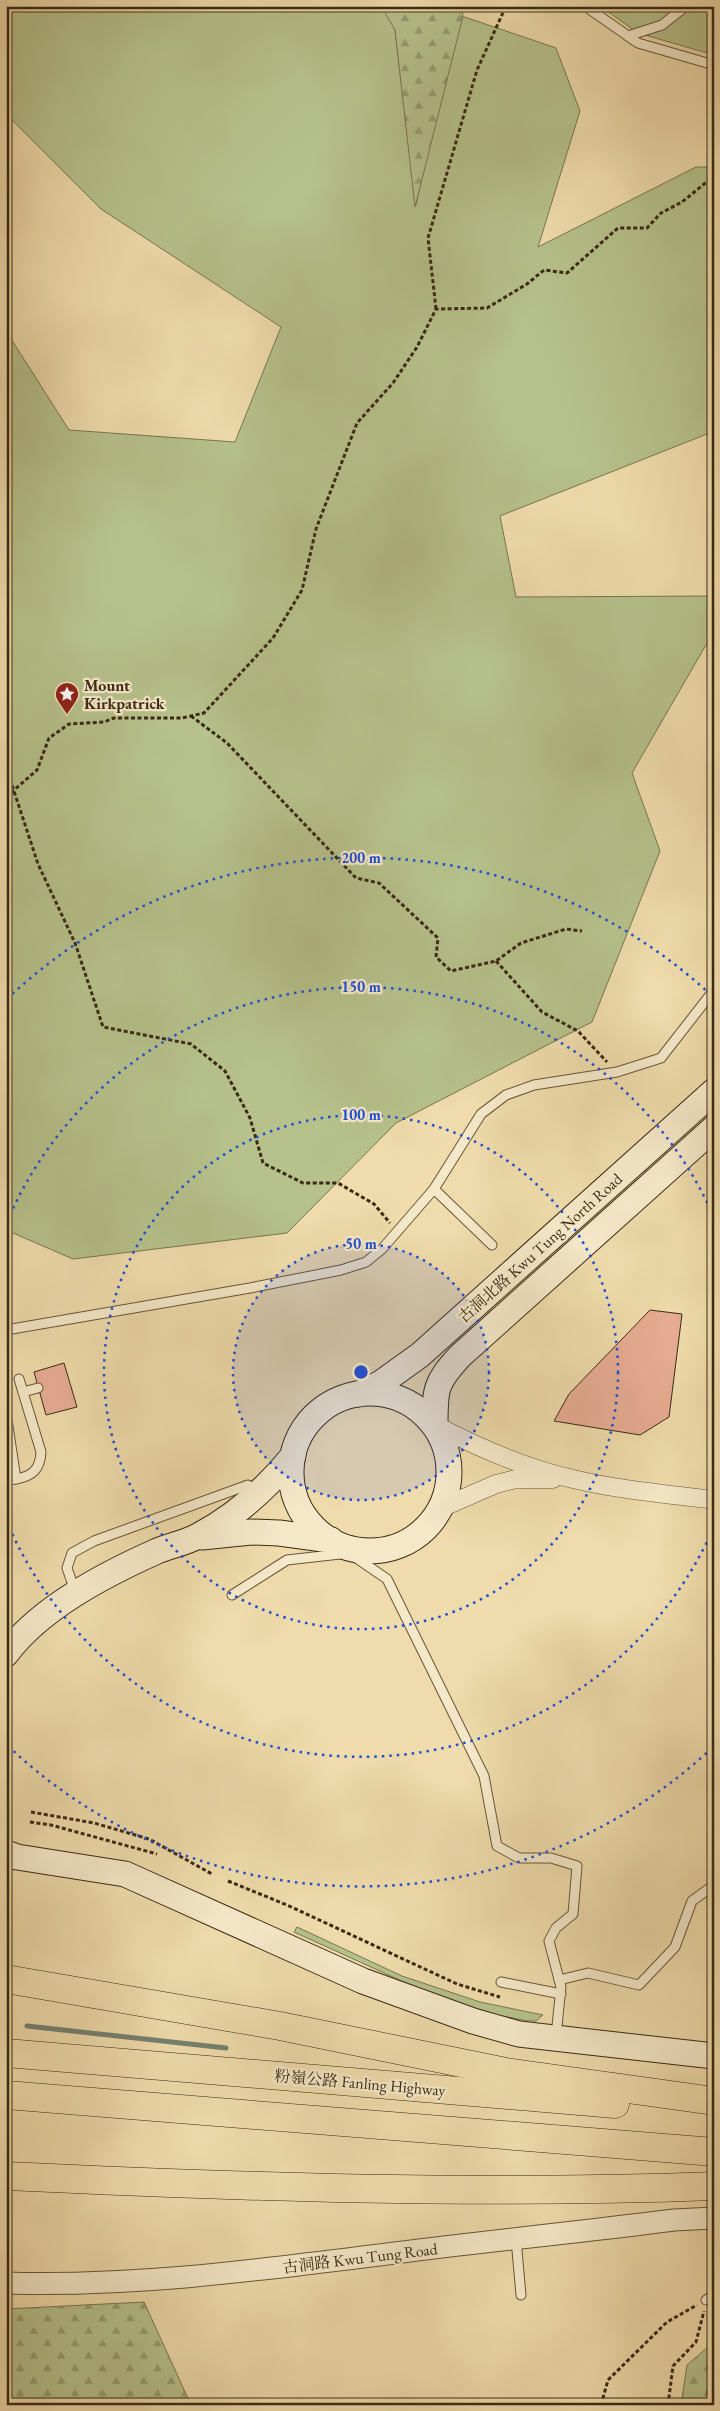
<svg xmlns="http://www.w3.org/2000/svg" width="720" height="2411" font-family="'EB Garamond','Noto Serif SC',serif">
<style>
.grass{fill:#b6c18b;stroke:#787650}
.forest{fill:url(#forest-firs);stroke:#787650}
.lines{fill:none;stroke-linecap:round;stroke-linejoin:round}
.stream{stroke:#748170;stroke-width:5}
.building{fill:#e7ac93;stroke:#3a2a15}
.service-casing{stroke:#67563a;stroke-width:11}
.minor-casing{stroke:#67563a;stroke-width:19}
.tertiary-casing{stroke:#67563a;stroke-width:23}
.secondary-casing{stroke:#3a2a15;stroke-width:27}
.motorway-casing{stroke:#3a2a15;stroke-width:29}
.path{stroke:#3a2a15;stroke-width:3;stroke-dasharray:4 2.5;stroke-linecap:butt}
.service{stroke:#f5e8c8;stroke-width:9}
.minor{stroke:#f5e8c8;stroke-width:18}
.tertiary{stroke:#f5e8c8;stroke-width:21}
.secondary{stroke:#f5e8c8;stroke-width:25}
.motorway{stroke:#efdbab;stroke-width:28}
.ring{fill:none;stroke:#1d4ed8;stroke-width:2.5;stroke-dasharray:2.5 5}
.labels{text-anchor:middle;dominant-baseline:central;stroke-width:4.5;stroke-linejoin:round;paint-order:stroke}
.poi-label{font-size:16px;font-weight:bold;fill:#3a2a15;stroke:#f5e8c8;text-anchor:start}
.street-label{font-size:16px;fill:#3a2a15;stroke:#f5e8c8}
.centre{fill:#1d4ed8;stroke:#f5e8c8;stroke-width:2.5}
.ring-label{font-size:15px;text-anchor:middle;font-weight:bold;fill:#1d4ed8;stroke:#f5e8c8;stroke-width:4.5;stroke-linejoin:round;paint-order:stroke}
</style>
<defs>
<pattern id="forest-firs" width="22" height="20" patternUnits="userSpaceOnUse" patternTransform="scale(1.25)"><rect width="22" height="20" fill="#b6c18b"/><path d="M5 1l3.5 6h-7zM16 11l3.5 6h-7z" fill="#959d70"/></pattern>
</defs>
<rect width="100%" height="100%" fill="#efdbab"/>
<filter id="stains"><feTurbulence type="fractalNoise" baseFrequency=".004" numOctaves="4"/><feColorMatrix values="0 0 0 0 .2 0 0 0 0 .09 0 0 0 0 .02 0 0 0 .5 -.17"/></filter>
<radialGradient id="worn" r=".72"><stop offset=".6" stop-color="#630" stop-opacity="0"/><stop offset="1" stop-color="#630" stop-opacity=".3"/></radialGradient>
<!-- grass -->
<g class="grass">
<path d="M6 6H384L394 22 416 205 456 14 556 48 580 111 538 247 696 167H714L712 432 500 516 516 597 714 596V631L632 773 660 851 592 1022 396 1123 287 1233 73 1259 6 1230V331L69 430 235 442 281 327 101 209 6 114Z"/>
<path d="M600 6H714V55L638 33Z"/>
<path d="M297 1927 402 1976 480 2002 543 2015 536 2021H528L497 2015 428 1993 294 1932Z"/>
</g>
<!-- forest -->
<g class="forest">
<path d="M381 6H461L463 16 415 207 395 30Z"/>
<path d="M144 2302 191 2405H6V2309Z"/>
<path d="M714 2342V2405H681L687 2365Z"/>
</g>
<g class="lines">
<!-- stream -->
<path class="stream" d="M27 2026 226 2048"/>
</g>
<!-- building -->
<g class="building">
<path d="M650 1310 682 1314 669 1417 640 1435 554 1421 569 1394Z"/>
<path d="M64 1363 77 1407 46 1415 34 1372Z"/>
</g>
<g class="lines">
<!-- service casing -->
<g class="service-casing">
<g id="service">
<path d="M585 6 638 43 714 65"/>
<path d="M628 36 662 25 686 6"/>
<path d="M434 1189 492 1245"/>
<path d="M6 1330 250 1288 341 1270 366 1262 382 1249 434 1189 481 1114 506 1095 534 1085 617 1072 661 1058 714 990"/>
<path d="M23 1392 38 1388"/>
<path d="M6 1413 16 1479 6 1480"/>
<path d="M16 1479C33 1476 40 1469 41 1452L19 1379"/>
<path d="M75 1591 67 1568 72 1553 94 1541 248 1485"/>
<path d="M232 1595 287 1560 349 1553 387 1579 484 1776 497 1846 519 1858H551L577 1866 573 1914 556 1928 549 1941 561 1987 556 2036"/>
<path d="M559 1980 588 1973 639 1985 675 1947 692 1901 714 1885"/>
<path d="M501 1982 561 1994"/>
<path d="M516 2239 521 2295"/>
<path d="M706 2300 714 2295"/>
</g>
</g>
<!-- minor casing -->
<g class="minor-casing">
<g id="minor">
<path d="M435 1425C479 1448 524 1468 573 1479 619 1490 667 1494 714 1500"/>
<path d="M441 1508 496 1484 516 1479H553"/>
</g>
</g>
<!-- tertiary casing -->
<g class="tertiary-casing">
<path id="tertiary" d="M6 2283C137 2287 266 2269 395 2253 488 2241 581 2232 674 2220L714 2218"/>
</g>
<!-- secondary casing -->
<g class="secondary-casing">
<g id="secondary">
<circle cx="370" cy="1472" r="79"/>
<path d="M359 1394 381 1383 420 1355 714 1091"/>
<path d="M435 1425C435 1389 435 1383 460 1356L714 1128"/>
<path d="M202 1537 251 1532 279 1533 331 1540"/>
<path d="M6 1654C40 1608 104 1575 155 1552 169 1546 185 1543 198 1536 236 1516 266 1489 293 1456"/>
<path d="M6 1853 17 1857 125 1874 363 1981 473 2021 519 2034 714 2056"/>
</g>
</g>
<!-- motorway casing -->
<g class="motorway-casing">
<g id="motorway">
<path d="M6 1979 280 2026 506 2072 714 2101"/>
<path d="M6 2053 615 2104"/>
<path d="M6 2095 714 2152"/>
<path d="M6 2176C242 2187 478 2195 714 2186"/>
</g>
</g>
<!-- path -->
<g class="path">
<path d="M436 309 428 238 477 70 506 6"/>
<path d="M191 716 227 743 356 878 379 883 438 938 436 957 451 971 496 961 521 943 566 929 582 931"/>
<path d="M6 767 38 864 75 943 103 1027 191 1044 225 1071 250 1118 263 1163 303 1183H338L374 1204 390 1223"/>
<path d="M6 797 37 770 49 738 69 724 104 722 114 718H182L204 713 273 638 302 590 316 529 357 423 393 383 417 347 436 309 487 308 527 284 544 270 567 273 618 228H647L661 213 682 202 714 176"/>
<path d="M496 961 542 1012 578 1031 607 1062"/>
<path d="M31 1812 94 1823 149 1839 212 1874"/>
<path d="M30 1822 51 1825 157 1854"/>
<path d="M228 1881 287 1905 457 1984 500 1997"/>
<path d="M601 2405 608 2380 667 2322 697 2305"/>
<path d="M668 2405 673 2366 696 2342 704 2311"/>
</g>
<!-- service -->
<use href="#service" class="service"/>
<!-- minor -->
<use href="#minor" class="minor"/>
<!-- tertiary -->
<use href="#tertiary" class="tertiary"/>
<!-- secondary -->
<use href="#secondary" class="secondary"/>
<!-- motorway -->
<use href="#motorway" class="motorway"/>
</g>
<!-- distance rings -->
<circle cx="361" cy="1372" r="128" fill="#1d4ed8" fill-opacity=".12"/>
<g class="ring">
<circle cx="361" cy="1372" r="128"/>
<circle cx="361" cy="1372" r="257"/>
<path d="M713 1529A385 385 0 0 1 7 1522M7 1222A385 385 0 0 1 713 1215"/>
<path d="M712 1748A514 514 0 0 1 7 1745M7 999A514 514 0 0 1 712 996"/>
</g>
<!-- icons -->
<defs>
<g id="sight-pin" transform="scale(1.25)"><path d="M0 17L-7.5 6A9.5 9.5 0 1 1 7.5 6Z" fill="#8f2418" stroke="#f5e8c8"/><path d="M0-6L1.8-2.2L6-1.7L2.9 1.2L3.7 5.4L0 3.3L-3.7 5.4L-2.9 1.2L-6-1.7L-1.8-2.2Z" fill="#fff"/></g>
</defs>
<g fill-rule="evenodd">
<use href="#sight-pin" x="67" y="694"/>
</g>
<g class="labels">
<!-- poi labels -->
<g class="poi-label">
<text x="84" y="685">Mount<tspan x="84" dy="18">Kirkpatrick</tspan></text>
</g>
<!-- street labels -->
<g class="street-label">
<text transform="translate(540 1248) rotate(-42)">古洞北路 Kwu Tung North Road</text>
<text transform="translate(360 2083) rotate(5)">粉嶺公路 Fanling Highway</text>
<text transform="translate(360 2258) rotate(-7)">古洞路 Kwu Tung Road</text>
</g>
</g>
<circle cx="361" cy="1372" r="8" class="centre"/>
<g class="ring-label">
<text x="361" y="863">200 m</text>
<text x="361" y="992">150 m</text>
<text x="361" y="1120">100 m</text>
<text x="361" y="1249">50 m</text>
</g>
<!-- margin -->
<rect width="720" height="2411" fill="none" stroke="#efdbab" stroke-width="25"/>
<rect x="8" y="8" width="705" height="2396" fill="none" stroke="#3a2a15" stroke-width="2.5"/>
<rect x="12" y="12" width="695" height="2386" fill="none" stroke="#3a2a15"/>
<rect width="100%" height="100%" filter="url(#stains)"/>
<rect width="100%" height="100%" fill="url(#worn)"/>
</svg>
